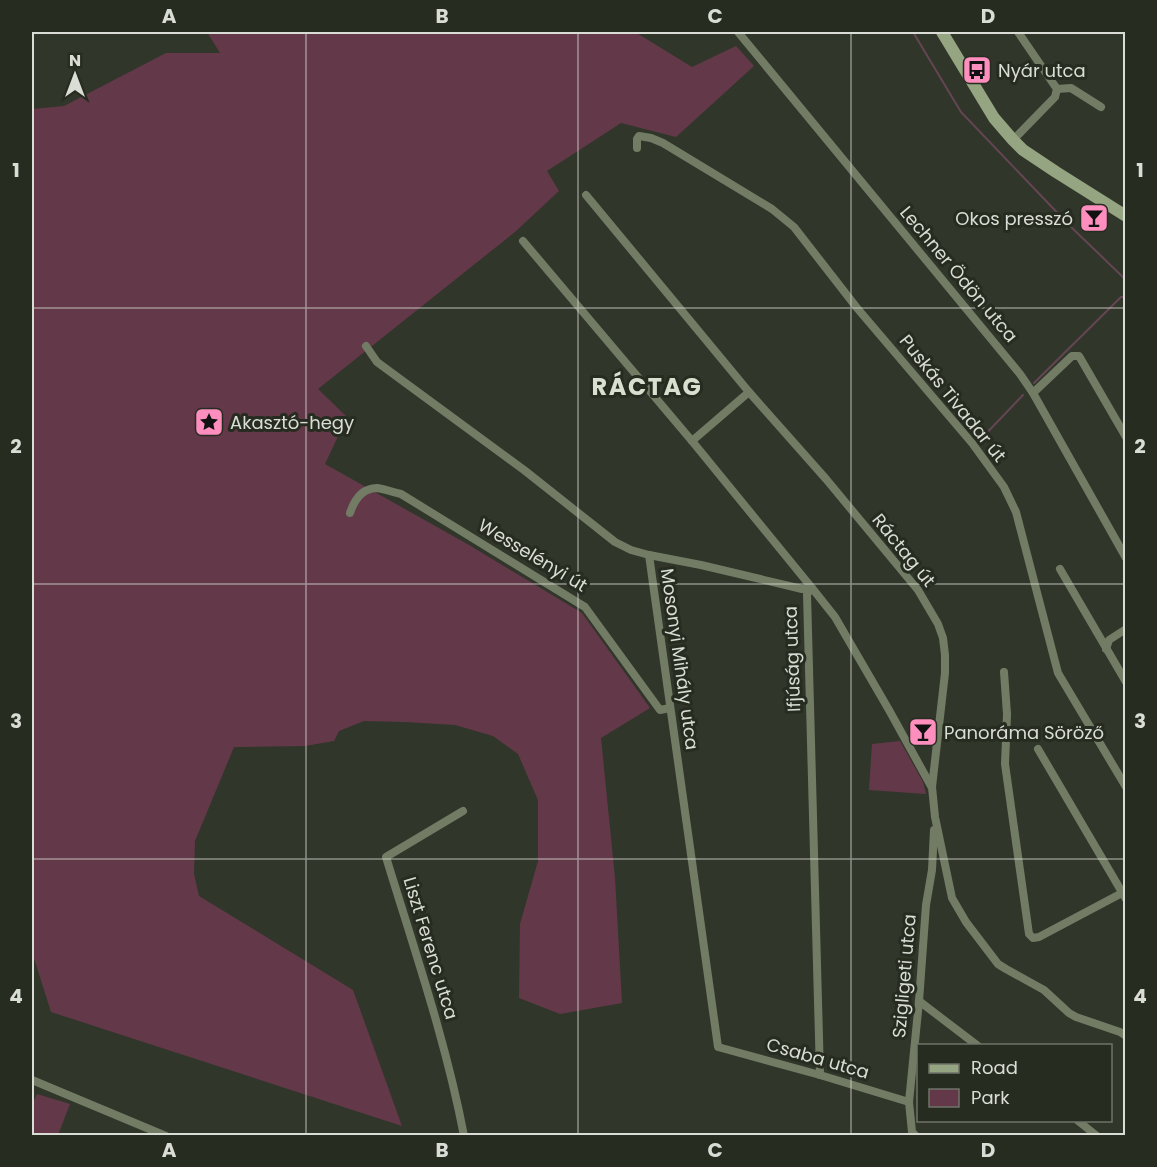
<svg xmlns="http://www.w3.org/2000/svg" width="1157" height="1167" font-family="Poppins,sans-serif">
<style>
.green{fill:#63394a}
.lines{fill:none;stroke-linecap:round;stroke-linejoin:round}
.stream{stroke:#644553;stroke-width:2}
.street{stroke:#727c65;stroke-width:8}
.secondary{stroke:#95a481;stroke-width:12}
.grid{fill:none;stroke:#daddd5;stroke-width:1.5;stroke-opacity:0.55}
.labels{text-anchor:middle;dominant-baseline:central;stroke-width:6;stroke-linejoin:round;paint-order:stroke}
.poi-label{font-size:18px;fill:#daddd5;stroke:#272c20;text-anchor:start}
.street-label{font-size:18px;fill:#daddd5;stroke:#272c20}
.district-label{font-size:24px;font-weight:bold;letter-spacing:1.5px;fill:#d9e0d0;stroke:#272c20}
.neatline{fill:none;stroke:#daddd5;stroke-width:2}
.grid-label{font-size:20px;text-anchor:middle;font-weight:bold;fill:#daddd5}
</style>
<rect width="100%" height="100%" fill="#31362a"/>
<!-- green -->
<g class="green">
<path d="M207 32H635L692 67 736 46 754 66 676 137 621 123 547 171 559 191 515 232 318 389 347 417 325 464 469 545 582 613 650 708 601 738 615 878 622 1003 560 1014 519 998 520 924 538 861V800L518 754 493 736 455 725 405 722 364 721 339 731 334 741 305 746 234 747 195 841 194 874 199 896 353 990 402 1126 51 1012 32 952V109L64 106 166 53H220Z"/>
<path d="M900 741 923 782 926 794 869 790 872 744Z"/>
<path d="M37 1094 70 1104 58 1135H32V1105Z"/>
</g>
<g class="lines">
<!-- stream -->
<g class="stream">
<path d="M913 32 961 112 1070 226 1126 280"/>
<path d="M1034 383 1121 297H1126"/>
<path d="M979 441 1023 395"/>
</g>
<!-- street -->
<g class="street">
<path d="M738 32 1020 374 1033 393 1126 558"/>
<path d="M1057 89 1071 88 1101 107"/>
<path d="M1013 140 1055 97 1057 89 1018 32"/>
<path d="M637 148V139L639 136 651 138 663 143 772 209 794 227 857 308 972 443 1004 487 1016 512 1058 673 1126 787"/>
<path d="M586 195 749 392 826 479 918 590 938 624 943 638 945 655V673L932 787 935 817 952 898 966 922 998 964 1006 969 1044 990 1069 1013 1076 1017 1120 1032 1126 1036"/>
<path d="M523 241 692 441 812 588 807 594 820 1075"/>
<path d="M366 346 377 362 524 470 615 542 631 550 649 555 701 565 802 589 812 588 835 617 889 710 931 786"/>
<path d="M1033 393 1072 356H1079L1126 437"/>
<path d="M692 441 749 392"/>
<path d="M350 513C354 501 362 488 377 488 384 489 393 492 401 494L585 607 660 710 670 708"/>
<path d="M649 555 718 1047 820 1075 909 1102"/>
<path d="M1060 569 1126 682"/>
<path d="M1106 649 1109 640 1126 629"/>
<path d="M1004 672 1007 714 1005 764 1029 934 1033 938 1039 937 1122 893"/>
<path d="M1038 749 1126 899"/>
<path d="M463 811 386 857C414 949 446 1041 464 1136"/>
<path d="M919 1001 978 1046"/>
<path d="M32 1080 166 1136"/>
<path d="M1077 1120 1097 1136"/>
<path d="M916 1136 912 1132 909 1102 919 1001 926 905 932 870 934 830"/>
</g>
<!-- secondary -->
<path class="secondary" d="M942 32 994 118 1013 140 1023 150 1056 172 1126 216"/>
</g>
<!-- grid -->
<path class="grid" d="M306 32V1136M578 32V1136M851 32V1136M32 308H1126M32 584H1126M32 859H1126"/>
<!-- icons -->
<defs>
<g id="bus-square" transform="scale(1.5)"><rect x="-9" y="-9" width="18" height="18" rx="4" fill="#fe8ebe" stroke="#272c20"/><path d="M-5-6H5V4H4V6H2V4H-2V6H-4V4H-5ZM-3.5-4V0h7V-4ZM-3.5 1.2v1.5H-2V1.2ZM2 1.2v1.5H3.5V1.2Z" fill="#111"/></g>
<g id="bar-square" transform="scale(1.5)"><rect x="-9" y="-9" width="18" height="18" rx="4" fill="#fe8ebe" stroke="#272c20"/><path d="M-6-5H6L.8 .8V4.5H3.5V6h-7V4.5H-.8V.8Z" fill="#111"/></g>
<g id="sight-square" transform="scale(1.5)"><rect x="-9" y="-9" width="18" height="18" rx="4" fill="#fe8ebe" stroke="#272c20"/><path d="M0-6L1.8-2.2L6-1.7L2.9 1.2L3.7 5.4L0 3.3L-3.7 5.4L-2.9 1.2L-6-1.7L-1.8-2.2Z" fill="#111"/></g>
</defs>
<g fill-rule="evenodd">
<use href="#bus-square" x="977" y="70"/>
<use href="#bar-square" x="1094" y="218"/>
<use href="#sight-square" x="209" y="422"/>
<use href="#bar-square" x="923" y="732"/>
</g>
<g class="labels">
<!-- poi labels -->
<g class="poi-label">
<text x="998" y="70">Nyár utca</text>
<text x="1073" y="218" text-anchor="end">Okos presszó</text>
<text x="230" y="422">Akasztó-hegy</text>
<text x="944" y="732">Panoráma Söröző</text>
</g>
<!-- street labels -->
<g class="street-label">
<text transform="translate(959 274) rotate(50)">Lechner Ödön utca</text>
<text transform="translate(953 398) rotate(51)">Puskás Tivadar út</text>
<text transform="translate(904 550) rotate(51)">Ráctag út</text>
<text transform="translate(533 555) rotate(31)">Wesselényi út</text>
<text transform="translate(680 659) rotate(82)">Mosonyi Mihály utca</text>
<text transform="translate(792 659) rotate(-92)">Ifjúság utca</text>
<text transform="translate(431 948) rotate(73)">Liszt Ferenc utca</text>
<text transform="translate(904 976) rotate(-85)">Szigligeti utca</text>
<text transform="translate(818 1058) rotate(16)">Csaba utca</text>
</g>
<!-- district labels -->
<g class="district-label">
<text x="647" y="386">RÁCTAG</text>
</g>
</g>
<!-- border -->
<rect width="1157" height="1167" fill="none" stroke="#272c20" stroke-width="66"/>
<!-- legend -->
<rect x="917" y="1044" width="195" height="78" fill="#272c20" stroke="#6f7368" stroke-width="1.5"/>
<rect x="929" y="1064" width="30" height="9" fill="#95a481" stroke="#6f7368" stroke-width="1.5"/>
<text x="971" y="1074" font-size="18" fill="#daddd5">Road</text>
<rect x="929" y="1089" width="30" height="18" fill="#63394a" stroke="#6f7368" stroke-width="1.5"/>
<text x="971" y="1104" font-size="18" fill="#daddd5">Park</text>
<!-- north arrow -->
<g transform="translate(75 75)" stroke="#272c20" stroke-width="4.5" paint-order="stroke">
<path d="M0-4.5L10 22L0 15L-10 22Z" fill="#daddd5"/>
<text y="-9" font-size="16" font-weight="bold" text-anchor="middle" fill="#daddd5">N</text>
</g>
<rect x="33" y="33" width="1091" height="1101" class="neatline"/>
<g class="grid-label">
<text x="169" y="23">A</text>
<text x="442" y="23">B</text>
<text x="715" y="23">C</text>
<text x="988" y="23">D</text>
<text x="16" y="177">1</text>
<text x="1140" y="177">1</text>
<text x="16" y="453">2</text>
<text x="1140" y="453">2</text>
<text x="16" y="728">3</text>
<text x="1140" y="728">3</text>
<text x="16" y="1003">4</text>
<text x="1140" y="1003">4</text>
<text x="169" y="1157">A</text>
<text x="442" y="1157">B</text>
<text x="715" y="1157">C</text>
<text x="988" y="1157">D</text>
</g>
</svg>
